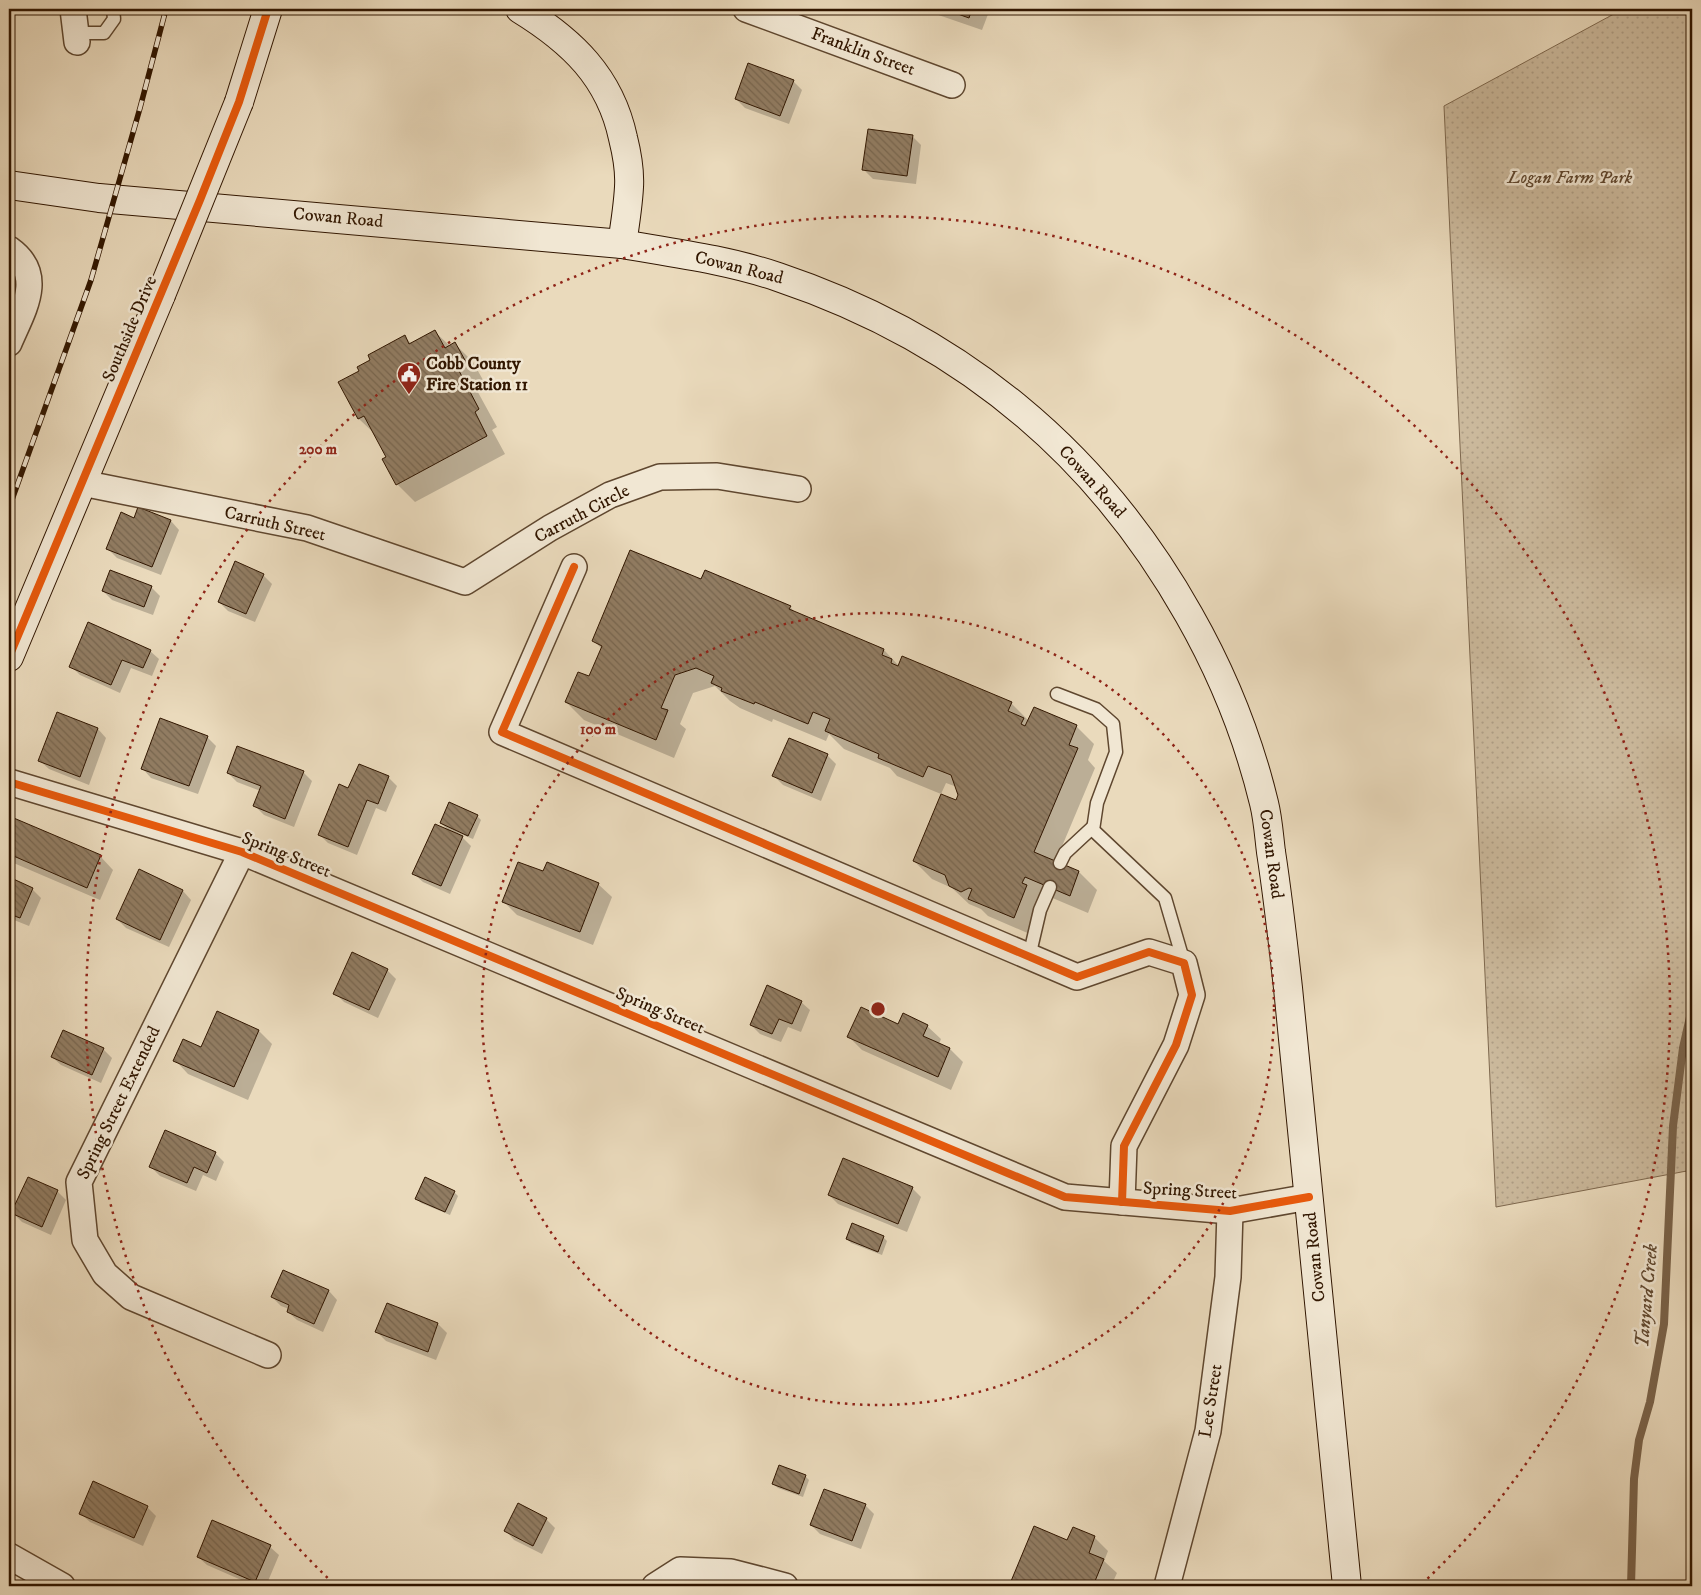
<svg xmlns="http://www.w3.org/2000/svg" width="1701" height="1595" font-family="'IM FELL DW Pica',serif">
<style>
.grass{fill:url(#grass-dots);stroke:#7e684e}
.shadow{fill:#0003}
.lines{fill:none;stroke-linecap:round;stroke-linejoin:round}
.stream{stroke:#7a634a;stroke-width:8}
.building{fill:url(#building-back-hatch);stroke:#311600}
.lane-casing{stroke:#5f472f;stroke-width:15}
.street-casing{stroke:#5f472f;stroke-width:28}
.secondary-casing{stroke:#311600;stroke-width:30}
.lane{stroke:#f1e7d3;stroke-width:12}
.street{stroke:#f1e7d3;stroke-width:25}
.secondary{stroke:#f1e7d3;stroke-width:28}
.rail-casing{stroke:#311600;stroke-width:5.5}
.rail{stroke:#f1e7d3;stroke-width:4;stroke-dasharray:11;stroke-linecap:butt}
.secondary-bridge-casing{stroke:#311600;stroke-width:30;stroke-linecap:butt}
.secondary-bridge{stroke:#f1e7d3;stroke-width:28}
.cycleway-casing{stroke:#f1e7d3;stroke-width:11}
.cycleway{stroke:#e8590c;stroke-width:8}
.ring{fill:none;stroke:#8f2418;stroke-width:2.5;stroke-dasharray:2.5 5}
.labels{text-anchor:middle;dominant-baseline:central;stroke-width:5;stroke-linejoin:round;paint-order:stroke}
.street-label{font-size:18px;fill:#311600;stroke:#f1e7d3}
.park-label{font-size:18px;font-style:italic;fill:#5f472f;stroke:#f1e7d3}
.poi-label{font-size:18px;font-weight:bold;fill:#311600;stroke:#f1e7d3;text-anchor:start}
.water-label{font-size:19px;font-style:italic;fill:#624a32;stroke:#f1e7d3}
.centre{fill:#8f2418;stroke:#f1e7d3;stroke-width:2.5}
.ring-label{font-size:15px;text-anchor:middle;font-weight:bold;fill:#8f2418;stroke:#f1e7d3;stroke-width:5;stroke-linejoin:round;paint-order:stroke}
</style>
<defs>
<pattern id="grass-dots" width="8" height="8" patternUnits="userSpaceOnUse" patternTransform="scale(1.25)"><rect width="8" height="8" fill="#cbb99c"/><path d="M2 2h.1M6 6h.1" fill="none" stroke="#af9e85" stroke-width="1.8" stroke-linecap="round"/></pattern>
<pattern id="building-back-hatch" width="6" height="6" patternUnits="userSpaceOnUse" patternTransform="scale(1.25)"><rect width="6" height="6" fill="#917c62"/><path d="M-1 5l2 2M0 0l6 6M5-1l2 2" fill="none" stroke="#77654e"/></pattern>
</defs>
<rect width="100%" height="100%" fill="#eadabc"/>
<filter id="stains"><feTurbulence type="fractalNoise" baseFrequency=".004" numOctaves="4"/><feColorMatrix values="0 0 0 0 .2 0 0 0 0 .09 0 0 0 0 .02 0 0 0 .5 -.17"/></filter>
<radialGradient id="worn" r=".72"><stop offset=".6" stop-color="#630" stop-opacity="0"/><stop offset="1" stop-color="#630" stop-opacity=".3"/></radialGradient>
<!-- grass -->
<path class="grass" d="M1623 9H1692V1170L1496 1207 1444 106Z"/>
<!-- shadow -->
<g class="shadow">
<path d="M921 9H990L982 30Z"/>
<path d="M793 81 802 90 789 124 745 108 736 99Z"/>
<path d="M912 136 921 145 916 184 873 179 864 170Z"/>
<path d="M435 332 450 346 455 344 473 362 483 380 474 385 497 427 492 430 505 454 415 502 397 484 387 457 377 436 359 419 361 371 372 360 405 337 412 344Z"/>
<path d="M135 519 171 521 179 530 161 575 117 558 108 549Z"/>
<path d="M263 575 272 584 255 622 228 611 219 602Z"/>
<path d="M702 581 790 607 797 614 884 650 899 666 1011 703 1029 721 1076 726 1094 744 1088 760 1095 768 1055 863 1079 872 1097 890 1088 913 1043 894 1032 935 988 916 981 909 969 904 952 888 932 879 914 861 957 802 960 795 957 787 946 783 941 794 897 776 890 768 844 749 829 734 826 741 773 719 772 722 740 708 730 701 715 686 693 693 680 724 686 729 674 758 584 720 566 702 590 678 602 649 594 641Z"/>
<path d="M151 587 160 596 153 615 112 600 103 591Z"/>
<path d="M150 651 159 659 152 676 131 668 120 693 80 675 71 666Z"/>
<path d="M58 714 98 729 106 738 89 785 49 769 40 761Z"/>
<path d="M207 737 216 746 198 794 151 778 143 769Z"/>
<path d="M827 755 836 764 821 801 783 785 774 776Z"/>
<path d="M303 772 312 781 294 827 264 815 255 806 261 791 237 782 228 773Z"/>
<path d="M388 777 397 786 386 812 376 808 357 855 328 843 319 834 349 790Z"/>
<path d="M477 816 481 820 473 839 458 833 471 846 450 894 423 882 414 874 450 832 441 823Z"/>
<path d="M9 817 100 856 113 870 100 900 9 861Z"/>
<path d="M544 873 598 884 612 897 593 945 517 915 504 902Z"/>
<path d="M9 879 32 889 41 898 29 926 9 918Z"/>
<path d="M183 891 191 900 169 947 126 928 117 919Z"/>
<path d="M387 970 396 979 378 1018 344 1002 335 993Z"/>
<path d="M801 1002 810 1010 801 1032 788 1027 781 1042 760 1034 751 1025Z"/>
<path d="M899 1025 927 1026 941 1039 939 1044 950 1049 963 1062 951 1090 862 1050 849 1037Z"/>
<path d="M259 1031 272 1044 248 1100 188 1074 175 1060 202 1048Z"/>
<path d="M103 1049 112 1058 101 1083 61 1065 52 1057Z"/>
<path d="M215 1153 224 1162 216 1181 203 1175 196 1191 160 1176 151 1167Z"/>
<path d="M912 1188 921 1197 907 1232 838 1204 829 1195Z"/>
<path d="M57 1191 66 1200 51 1235 22 1222 13 1213Z"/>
<path d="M454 1192 458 1196 450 1215 421 1203 417 1199Z"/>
<path d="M883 1237 887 1241 882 1255 851 1243 847 1239Z"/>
<path d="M283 1272 329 1291 337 1300 323 1332 297 1320 288 1312 289 1309 281 1306 272 1297Z"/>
<path d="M387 1305 438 1324 447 1333 436 1360 386 1341 377 1332Z"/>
<path d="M805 1476 809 1480 803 1497 778 1488 773 1484Z"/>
<path d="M865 1505 874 1514 861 1549 820 1534 811 1525Z"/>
<path d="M147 1507 156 1516 143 1546 90 1522 81 1514Z"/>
<path d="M546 1519 555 1528 542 1554 514 1540 506 1531Z"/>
<path d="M1034 1527 1068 1541 1073 1529 1095 1538 1108 1551 1104 1561 1117 1573 1111 1586H1010Z"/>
<path d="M270 1547 279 1555 266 1586H255L207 1565 198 1557Z"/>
</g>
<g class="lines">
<!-- stream -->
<path class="stream" d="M1631 1586 1634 1479 1639 1440 1650 1402 1664 1324 1673 1126 1683 1048 1692 1008"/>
</g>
<!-- building -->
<g class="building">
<path d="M944 9H972L969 18Z"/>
<path d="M748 63 794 80 780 116 735 99Z"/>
<path d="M868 129 913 135 907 176 862 170Z"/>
<path d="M435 330 445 348 455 342 466 362 457 367 479 409 475 412 487 436 396 485 382 459 386 457 364 416 358 419 338 382 359 371 357 367 370 360 368 355 405 335 409 344Z"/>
<path d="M138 507 171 520 152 567 106 549 121 512 134 518Z"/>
<path d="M630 550 701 579 705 570 791 606 789 609 884 649 882 655 892 659 891 663 898 666 902 656 1012 702 1008 711 1024 718 1021 724 1025 726 1034 707 1077 725 1069 745 1078 748 1034 852 1079 871 1070 896 1025 877 1022 883 1027 885 1014 918 968 899 972 889 969 888 961 892 949 886 945 875 913 861 941 794 956 800 958 795 951 775 928 766 923 777 878 758 879 754 825 731 830 719 813 712 808 724 755 702 754 704 721 691 722 688 711 683 714 676 696 668 675 675 661 708 668 710 656 740 565 702 578 672 589 676 602 646 592 641Z"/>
<path d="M235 561 264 574 246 614 218 602Z"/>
<path d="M110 570 152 586 144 607 102 591Z"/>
<path d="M88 622 151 650 143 668 122 660 111 685 69 667Z"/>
<path d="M57 712 98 728 80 777 38 761Z"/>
<path d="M160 718 208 736 189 786 141 769Z"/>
<path d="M789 738 828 754 812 793 772 776Z"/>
<path d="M237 746 304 771 285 819 253 806 261 786 227 773Z"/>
<path d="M359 764 389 776 378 804 367 800 348 847 318 835 339 784 348 788Z"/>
<path d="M449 802 478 815 468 836 440 823Z"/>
<path d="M9 816 101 855 87 888 9 854Z"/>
<path d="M435 824 463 836 441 886 412 874Z"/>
<path d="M518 862 543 871 547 862 599 883 580 932 502 902Z"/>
<path d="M139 869 183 890 160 940 116 919Z"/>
<path d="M9 877 33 888 20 918 9 914Z"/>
<path d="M352 952 388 969 369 1010 333 994Z"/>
<path d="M767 985 802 1001 792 1024 779 1019 772 1034 750 1025Z"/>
<path d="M861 1007 898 1024 903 1013 928 1025 923 1036 950 1048 938 1077 847 1037Z"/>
<path d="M217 1011 259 1030 234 1087 173 1061 183 1039 201 1047Z"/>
<path d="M63 1030 104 1048 92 1075 51 1057Z"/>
<path d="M165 1130 216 1152 207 1173 194 1167 187 1183 149 1167Z"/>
<path d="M843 1158 913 1187 898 1224 828 1195Z"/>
<path d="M28 1177 58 1190 42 1227 11 1213Z"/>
<path d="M425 1177 455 1191 445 1212 415 1199Z"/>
<path d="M852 1223 884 1236 878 1252 846 1239Z"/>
<path d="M283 1270 329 1290 314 1324 287 1312 289 1305 271 1297Z"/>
<path d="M387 1303 438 1323 428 1352 375 1332Z"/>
<path d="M779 1465 806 1475 799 1494 772 1484Z"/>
<path d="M93 1481 148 1506 134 1538 79 1514Z"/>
<path d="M824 1489 866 1504 852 1541 810 1525Z"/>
<path d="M518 1503 547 1518 533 1546 504 1531Z"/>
<path d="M212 1520 271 1545 255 1582 197 1557Z"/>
<path d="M1034 1526 1067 1540 1073 1527 1095 1536 1089 1553 1104 1559 1093 1586H1009Z"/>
</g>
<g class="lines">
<!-- lane casing -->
<g class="lane-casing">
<g id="lane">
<path d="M75 33H104L114 19 113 9"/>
<path d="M1057 694 1096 709 1113 724 1116 752 1097 803 1093 830 1165 898 1184 963"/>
<path d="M1060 863 1065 853 1093 827"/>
<path d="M1029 957 1040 910 1050 887"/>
</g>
</g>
<!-- street casing -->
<g class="street-casing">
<g id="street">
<path d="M73 9 77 42"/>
<path d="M746 9 952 85"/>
<path d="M9 249C46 275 23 310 9 343"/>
<path d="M82 483 307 528 465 582 550 528 610 495 660 477 717 476 798 489"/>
<path d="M574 567 502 732 1077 977 1149 952 1184 963 1192 995 1176 1045 1124 1146 1122 1202"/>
<path d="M9 782 242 852 1065 1197 1230 1211 1309 1197"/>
<path d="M242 852 79 1182 85 1240 105 1274 131 1297 268 1355"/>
<path d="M9 1556 62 1586"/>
<path d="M655 1586 680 1570 731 1572 785 1586"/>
<path d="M1167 1586 1208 1431 1228 1277 1230 1211"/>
</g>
</g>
<!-- secondary casing -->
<g class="secondary-casing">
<g id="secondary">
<path d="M520 9C572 41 610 77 623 138 627 154 630 171 629 187 628 206 625 225 622 244"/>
<path d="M239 102 268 9"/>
<path d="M9 185 99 198 622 244C674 253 728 260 778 277 957 337 1096 450 1189 615 1222 673 1248 737 1264 803 1268 819 1269 836 1271 852 1278 897 1283 943 1288 988L1347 1586"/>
<path d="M9 657 161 295"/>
</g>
</g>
<!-- lane -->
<use href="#lane" class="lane"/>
<!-- street -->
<use href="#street" class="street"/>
<!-- secondary -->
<use href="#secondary" class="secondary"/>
<!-- rail casing -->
<g class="rail-casing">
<path id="rail" d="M9 508 91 280 140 108 166 9"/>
</g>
<!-- rail -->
<use href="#rail" class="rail"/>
<!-- secondary-bridge casing -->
<g class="secondary-bridge-casing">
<path id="secondary-bridge" d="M161 295 239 102"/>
</g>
<!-- secondary-bridge -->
<use href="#secondary-bridge" class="secondary-bridge"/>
<!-- cycleway casing -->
<g class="cycleway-casing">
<g id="cycleway">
<path d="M574 567 502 732 1077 977 1149 952 1184 963 1192 995 1176 1045 1124 1146 1122 1202"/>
<path d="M9 657 200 200 239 102 268 9"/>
<path d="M9 782 242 852 1065 1197 1230 1211 1309 1197"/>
</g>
</g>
<!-- cycleway -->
<use href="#cycleway" class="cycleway"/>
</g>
<!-- distance rings -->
<g class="ring">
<circle cx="878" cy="1009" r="396"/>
<path d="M333 1583A792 792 0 1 1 1423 1583"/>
</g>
<!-- icons -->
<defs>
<g id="civic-pin" transform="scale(1.25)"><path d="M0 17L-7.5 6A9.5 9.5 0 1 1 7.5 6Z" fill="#8f2418" stroke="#f1e7d3"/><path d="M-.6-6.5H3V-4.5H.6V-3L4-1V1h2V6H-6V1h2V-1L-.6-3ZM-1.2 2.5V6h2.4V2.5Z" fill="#fff"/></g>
</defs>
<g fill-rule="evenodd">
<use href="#civic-pin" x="409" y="374"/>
</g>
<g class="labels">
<!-- street labels -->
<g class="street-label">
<text transform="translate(863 52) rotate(20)">Franklin Street</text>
<text transform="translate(338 218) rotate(5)">Cowan Road</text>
<text transform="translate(739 268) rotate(14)">Cowan Road</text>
<text transform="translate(130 329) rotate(-67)">Southside Drive</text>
<text transform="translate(1092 482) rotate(48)">Cowan Road</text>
<text transform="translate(582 514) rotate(-28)">Carruth Circle</text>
<text transform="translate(275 524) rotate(13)">Carruth Street</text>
<text transform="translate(1271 854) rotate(82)">Cowan Road</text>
<text transform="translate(286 855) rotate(22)">Spring Street</text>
<text transform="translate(660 1011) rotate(23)">Spring Street</text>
<text transform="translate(119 1103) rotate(-64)">Spring Street Extended</text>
<text transform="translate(1190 1191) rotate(3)">Spring Street</text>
<text transform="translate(1315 1257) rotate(-96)">Cowan Road</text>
<text transform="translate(1211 1401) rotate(-81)">Lee Street</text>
</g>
<!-- park labels -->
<g class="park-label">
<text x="1570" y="178">Logan Farm Park</text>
</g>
<!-- poi labels -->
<g class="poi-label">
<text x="426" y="364">Cobb County<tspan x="426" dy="21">Fire Station 11</tspan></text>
</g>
<!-- water labels -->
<g class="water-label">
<text transform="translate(1647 1296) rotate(-85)">Tanyard Creek</text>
</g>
</g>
<circle cx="878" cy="1009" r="8" class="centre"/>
<g class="ring-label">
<text x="318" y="454">200 m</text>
<text x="598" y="734">100 m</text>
</g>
<!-- margin -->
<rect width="1701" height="1595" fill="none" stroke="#eadabc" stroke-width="30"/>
<rect x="10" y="10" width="1681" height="1575" fill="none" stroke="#311600" stroke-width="2.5"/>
<rect x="15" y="15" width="1671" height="1565" fill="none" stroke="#311600"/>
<rect width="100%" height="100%" filter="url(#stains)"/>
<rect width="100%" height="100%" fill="url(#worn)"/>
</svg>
